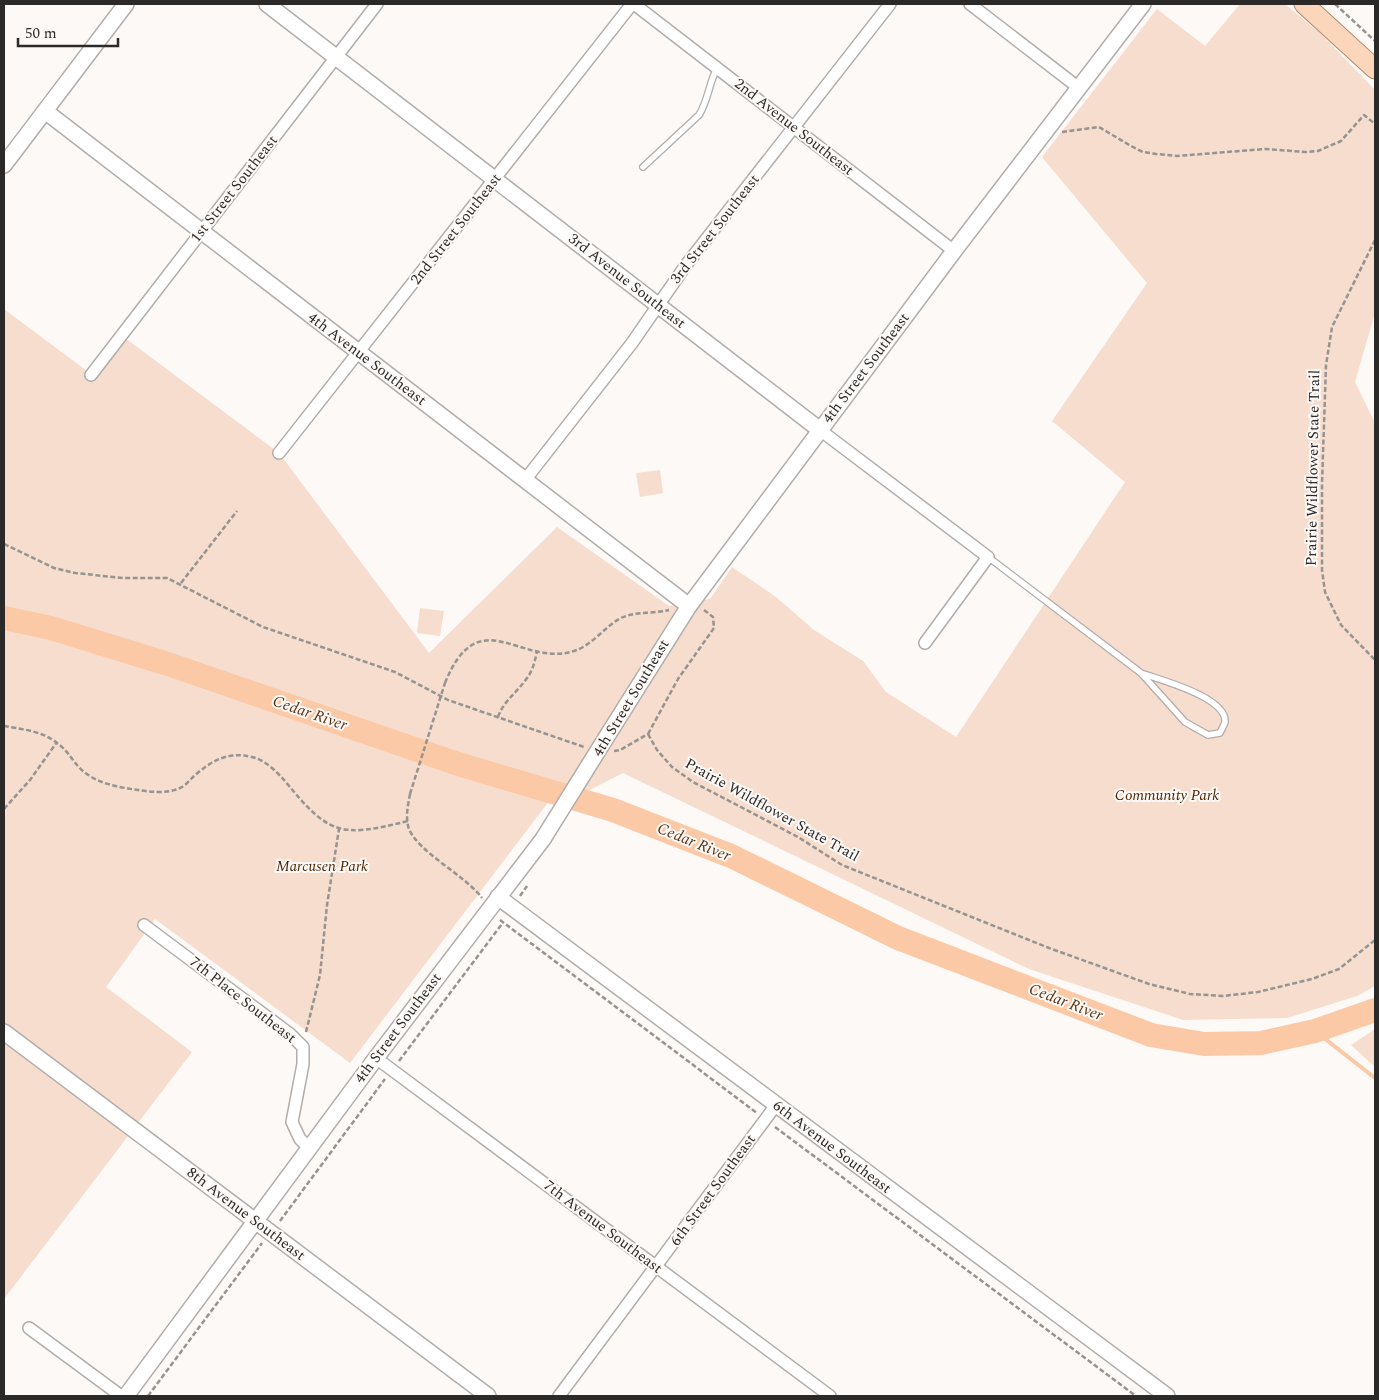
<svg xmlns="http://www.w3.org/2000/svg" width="1379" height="1400" font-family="Spectral,serif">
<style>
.green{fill:#f6ddcd}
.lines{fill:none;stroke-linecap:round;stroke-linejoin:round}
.stream{stroke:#fcc9a6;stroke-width:4}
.river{stroke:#fcc9a6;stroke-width:24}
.service-casing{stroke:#b1adab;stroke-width:8}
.minor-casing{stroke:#b1adab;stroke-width:14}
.tertiary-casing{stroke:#b1adab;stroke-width:18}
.primary-casing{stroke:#b1886b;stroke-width:21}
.path{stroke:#969391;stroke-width:2.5;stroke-dasharray:5 2.5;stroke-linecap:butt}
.service{stroke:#fff;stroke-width:5.5}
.minor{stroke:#fff;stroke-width:11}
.tertiary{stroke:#fff;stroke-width:15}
.primary{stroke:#fbd6bb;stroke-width:19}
.tertiary-bridge-casing{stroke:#b1adab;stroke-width:18;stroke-linecap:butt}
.path-bridge{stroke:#969391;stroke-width:2.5;stroke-dasharray:5 2.5;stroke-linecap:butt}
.tertiary-bridge{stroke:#fff;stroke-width:15}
.labels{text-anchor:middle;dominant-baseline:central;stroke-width:4;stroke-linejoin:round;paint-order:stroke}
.street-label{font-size:15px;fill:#2b2a29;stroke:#fdf9f6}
.park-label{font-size:15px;font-style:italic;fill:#4c2502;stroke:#fdf9f6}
.water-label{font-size:16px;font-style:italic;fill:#5c3313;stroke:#fdf9f6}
</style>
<rect width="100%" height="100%" fill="#fdf9f6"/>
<!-- green -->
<g class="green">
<path d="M1240 4H1285L1321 34 1375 90V313L1355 382 1375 423V986L1357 996 1287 1018 1183 1020 1029 969 623 773 576 797 559 788 350 1063 155 919 106 987 192 1052 4 1299V309L91 374 121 335 279 453 429 653 557 527 669 606 710 599 732 567 776 597 814 630 863 661 886 692 956 737 1125 482 1052 421 1147 283 1042 157 1157 9 1205 46Z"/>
<path d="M660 470 663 493 640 497 636 473Z"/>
<path d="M420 608 444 611 440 636 417 633Z"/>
<path d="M1375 1029V1067L1351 1045Z"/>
</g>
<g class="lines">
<!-- stream -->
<path class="stream" d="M1315 1031 1375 1078"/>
<!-- river -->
<path class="river" d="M4 618 51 628 168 664 458 764 613 810 731 856 898 938 1151 1035 1204 1044 1261 1043 1315 1031 1375 1010"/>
<!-- service casing -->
<g class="service-casing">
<g id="service">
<path d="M643 167 699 115C708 101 709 83 717 68"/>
<path d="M988 557 1141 673 1185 722 1208 735 1220 733C1221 730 1224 726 1225 722 1227 697 1160 680 1141 673"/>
</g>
</g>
<!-- minor casing -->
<g class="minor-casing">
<g id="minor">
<path d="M634 4 954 251"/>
<path d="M970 4 1079 88"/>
<path d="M91 375 377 4"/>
<path d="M820 430 988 557 925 643"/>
<path d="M279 453 632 4"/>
<path d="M525 480 632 343 686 265 890 4"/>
<path d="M144 925 290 1034 303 1047V1064L292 1122 300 1139 309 1148"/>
<path d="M376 1058 830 1396"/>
<path d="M29 1328 121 1396"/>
<path d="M559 1396 776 1105"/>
</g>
</g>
<!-- tertiary casing -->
<g class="tertiary-casing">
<g id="tertiary">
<path d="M267 4 820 430"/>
<path d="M45 111 689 606"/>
<path d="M4 165 126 4"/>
<path d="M609 733 689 606 954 251 1143 4"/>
<path d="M498 897 1167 1396"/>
<path d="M4 1032 488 1396"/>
<path d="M126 1396 376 1058 543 839"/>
</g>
</g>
<!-- primary casing -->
<g class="primary-casing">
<path id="primary" d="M1304 4 1375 69"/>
</g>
<!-- path -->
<g class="path">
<path d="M1335 4 1375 41"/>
<path d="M1062 132 1099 127 1131 146 1143 152 1156 154 1177 156 1265 149 1306 152 1318 151 1341 141 1364 115 1375 124"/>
<path d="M1375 240 1332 327 1326 365 1322 484V570L1325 592 1341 625 1375 660"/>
<path d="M4 544 54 568 75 573 123 578H167L263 627 395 672 448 700 584 747"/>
<path d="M181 583 237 511"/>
<path d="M445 683C479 599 521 668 574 651 593 645 604 627 621 618 636 611 653 614 669 610"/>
<path d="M498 717C504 700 517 693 527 678 533 670 535 661 537 651"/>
<path d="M4 726C21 729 43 731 57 743 66 749 71 758 77 765 92 783 117 787 138 790 151 792 167 794 180 788 185 786 190 780 194 776 211 761 228 751 252 757 265 760 276 771 285 781 329 835 340 838 408 821"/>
<path d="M648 734 657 750 672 767 693 782 798 837 842 865 1049 948 1149 984 1190 994 1223 996 1258 992 1312 979 1339 969 1375 940"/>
<path d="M648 734 678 679 714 628 713 617 704 610"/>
<path d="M614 751 620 750 648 734"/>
<path d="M410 794C408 805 405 818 409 829 419 853 465 875 482 898"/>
<path d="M4 809 30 780 57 742"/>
<path d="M520 896 527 886"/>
<path d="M500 920 757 1113"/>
<path d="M306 1032 320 975 327 905 339 829"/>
<path d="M399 1061 502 924"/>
<path d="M775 1127 1136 1396"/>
<path d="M280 1221 385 1079"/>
<path d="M148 1396 262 1243"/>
</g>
<!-- service -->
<use href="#service" class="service"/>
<!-- minor -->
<use href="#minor" class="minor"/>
<!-- tertiary -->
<use href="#tertiary" class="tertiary"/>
<!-- primary -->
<use href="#primary" class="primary"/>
<!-- tertiary-bridge casing -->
<g class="tertiary-bridge-casing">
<path id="tertiary-bridge" d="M543 839 609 733"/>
</g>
<!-- path-bridge -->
<path class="path-bridge" d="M410 794 445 683"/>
<!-- tertiary-bridge -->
<use href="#tertiary-bridge" class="tertiary-bridge"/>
</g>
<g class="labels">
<!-- street labels -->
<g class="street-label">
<text transform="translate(794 127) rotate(38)">2nd Avenue Southeast</text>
<text transform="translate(234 189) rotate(-52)">1st Street Southeast</text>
<text transform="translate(456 229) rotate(-52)">2nd Street Southeast</text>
<text transform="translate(715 229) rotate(-52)">3rd Street Southeast</text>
<text transform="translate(627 281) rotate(38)">3rd Avenue Southeast</text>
<text transform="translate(367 359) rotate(37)">4th Avenue Southeast</text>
<text transform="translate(866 368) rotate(-53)">4th Street Southeast</text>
<text transform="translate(1313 468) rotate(-89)">Prairie Wildflower State Trail</text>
<text transform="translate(631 698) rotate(-59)">4th Street Southeast</text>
<text transform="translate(772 810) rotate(29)">Prairie Wildflower State Trail</text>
<text transform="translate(243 1000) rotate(38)">7th Place Southeast</text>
<text transform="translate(398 1028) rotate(-53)">4th Street Southeast</text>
<text transform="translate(832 1147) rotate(37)">6th Avenue Southeast</text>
<text transform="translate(713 1190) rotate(-54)">6th Street Southeast</text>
<text transform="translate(246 1214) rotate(37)">8th Avenue Southeast</text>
<text transform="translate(603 1227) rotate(37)">7th Avenue Southeast</text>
</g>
<!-- park labels -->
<g class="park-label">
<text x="1167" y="795">Community Park</text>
<text x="322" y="866">Marcusen Park</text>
</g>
<!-- water labels -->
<g class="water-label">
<text transform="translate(310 713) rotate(19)">Cedar River</text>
<text transform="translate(694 842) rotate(22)">Cedar River</text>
<text transform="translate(1066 1002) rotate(21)">Cedar River</text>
</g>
</g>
<!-- border -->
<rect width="1379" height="1400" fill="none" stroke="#2b2a29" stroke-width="10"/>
<!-- scale -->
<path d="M18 38v8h100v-8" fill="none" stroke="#2b2a29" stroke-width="2.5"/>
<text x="25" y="38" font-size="15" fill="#2b2a29" stroke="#fdf9f6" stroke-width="4" paint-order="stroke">50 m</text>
</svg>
